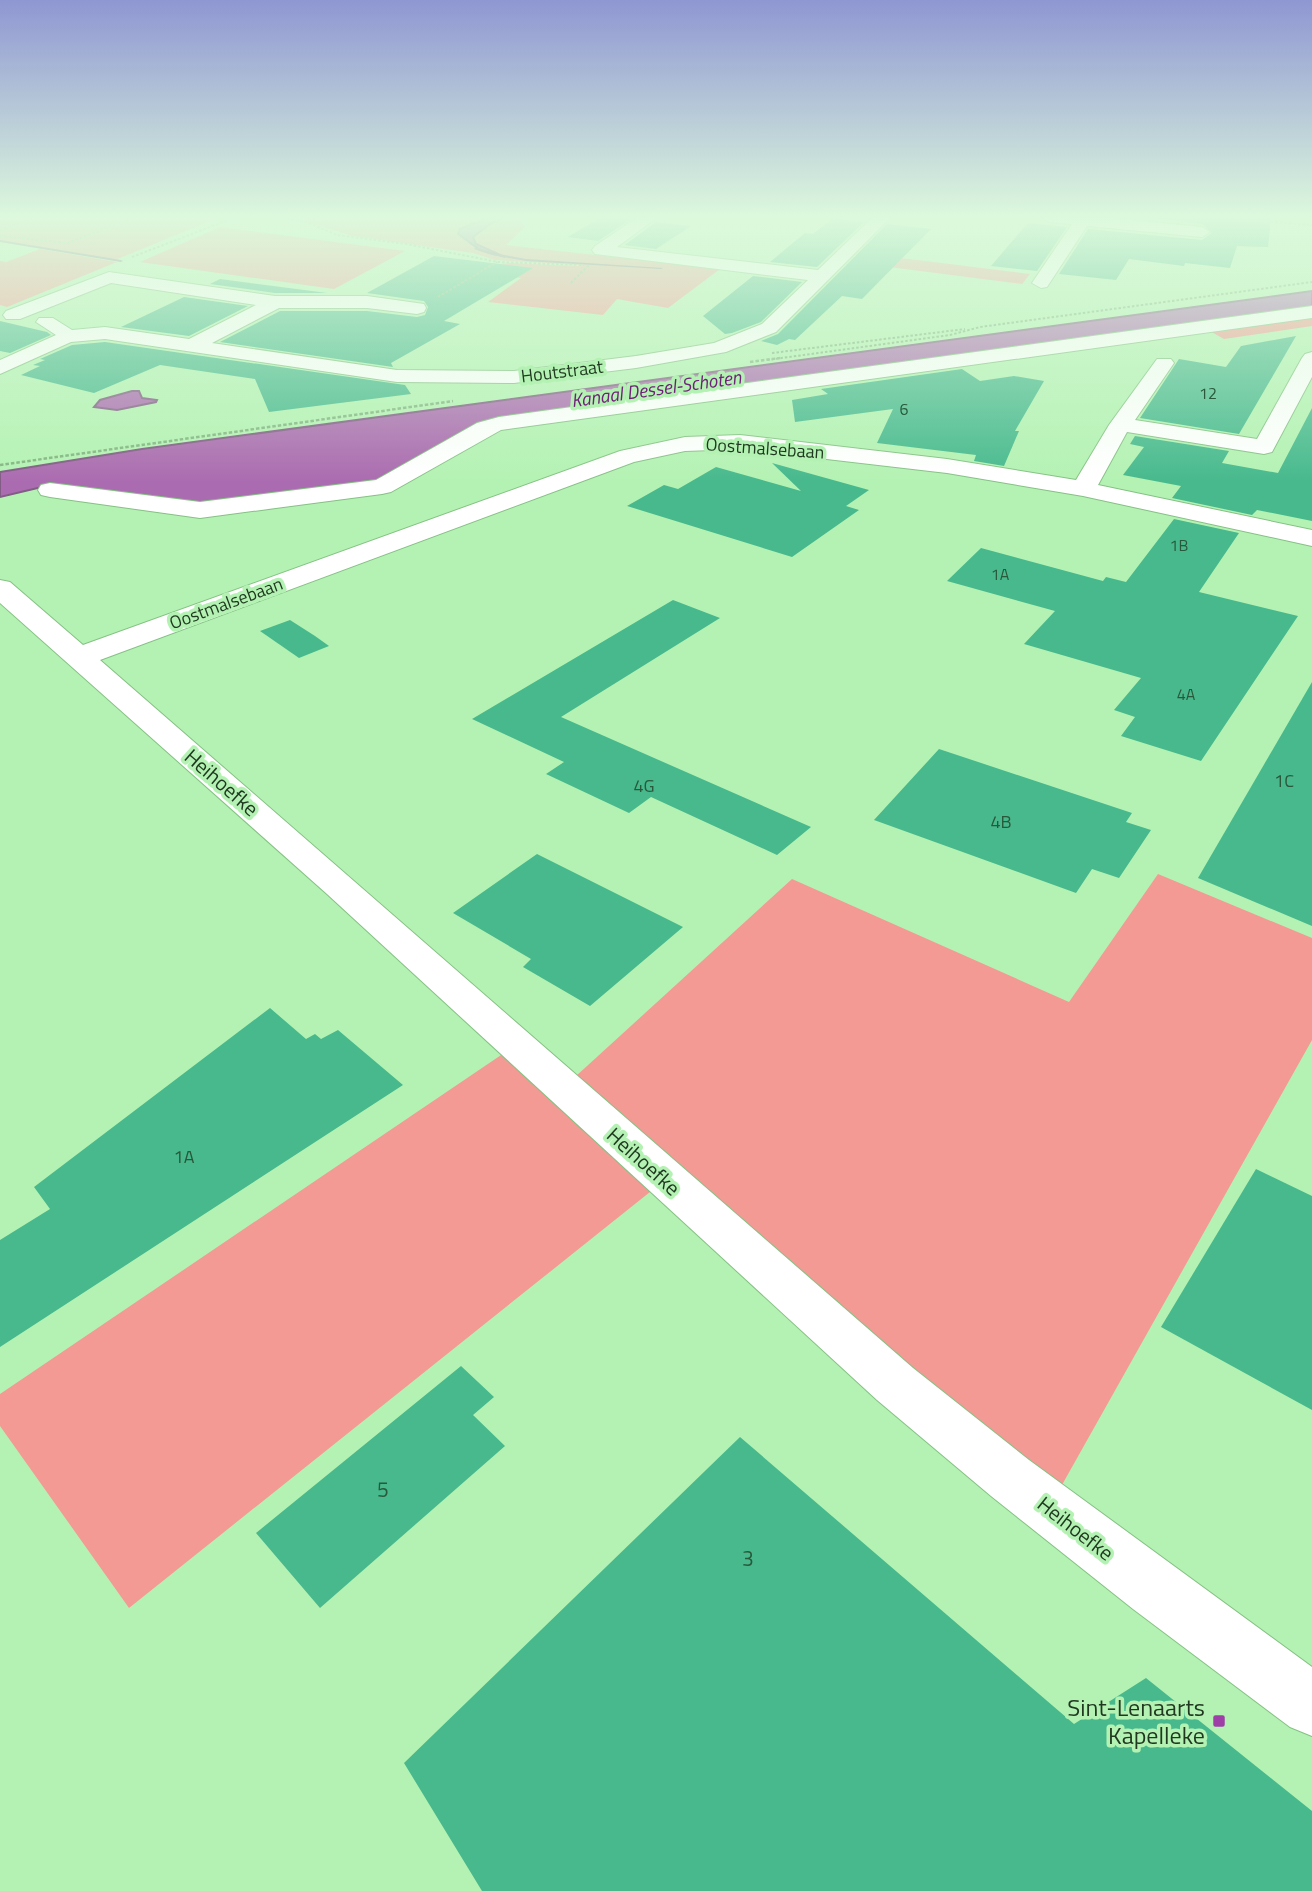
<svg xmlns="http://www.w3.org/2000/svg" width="1312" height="1891" font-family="'Titillium Web',sans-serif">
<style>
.green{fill:#f39a94}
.water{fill:#ab6bb0;stroke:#815c84;stroke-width:2}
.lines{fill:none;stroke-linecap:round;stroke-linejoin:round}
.stream{fill:#815c84;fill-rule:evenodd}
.building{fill:#47b98d}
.minor-casing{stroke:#85c184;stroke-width:2}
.path-far1{stroke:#83b582;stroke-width:2;stroke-dasharray:2.5 2;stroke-linecap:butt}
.path{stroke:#83b582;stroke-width:2.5;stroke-dasharray:3.5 2;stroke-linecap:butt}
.minor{fill:#fff;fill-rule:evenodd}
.poi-dot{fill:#9e3fa7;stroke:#b4f2b3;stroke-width:2.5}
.labels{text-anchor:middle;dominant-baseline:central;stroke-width:7;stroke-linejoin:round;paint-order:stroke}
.far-number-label{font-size:16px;fill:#29583a}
.far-street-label{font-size:18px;fill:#1f381f;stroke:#b4f2b3}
.number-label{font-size:18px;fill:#29583a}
.far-water-label{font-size:19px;font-style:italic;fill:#6f2177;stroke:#b4f2b3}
.street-label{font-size:21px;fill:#1f381f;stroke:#b4f2b3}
.near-number-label{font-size:21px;fill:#29583a}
.near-poi-label{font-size:24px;fill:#1f381f;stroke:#b4f2b3;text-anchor:end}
</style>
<rect width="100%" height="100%" fill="#b4f2b3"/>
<!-- green -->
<g class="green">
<path d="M0 217H220L115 260 0 241Z"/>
<path d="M290 217H489L476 221 461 237 480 250 494 254 476 244 473 237C487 224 502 217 521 217L520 222 525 227 506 245 720 269 668 308 617 299 603 315 488 302 521 278 487 273 501 264 510 263 578 266 596 261 581 265 495 260 473 253 353 236Z"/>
<path d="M220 227 405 251 334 289 140 262Z"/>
<path d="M40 249 117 262 7 307 0 305V261L6 262Z"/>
<path d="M861 253 1030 274 1022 284 850 262Z"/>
<path d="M1312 310V326L1224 339 1199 325Z"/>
<path d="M1158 874 1312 938V1040L1049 1508 665 1180 129 1608 0 1426V1394L516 1045 564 1087 792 879 1069 1002Z"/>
</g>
<!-- water -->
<g class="water">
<path d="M489 217H505L490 224 473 237 476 244 505 257 480 250 458 234 460 229Z"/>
<path d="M1312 291V310L484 424 373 486 201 508 46 486 0 497V472L142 449Z"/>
<path d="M132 391H139L142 398 157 400 156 402 117 410 94 407 100 400Z"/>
</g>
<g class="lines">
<!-- stream -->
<g class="stream">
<path d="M313 217 317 219 315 220 299 217Z"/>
<path d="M0 240 121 260 123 261 121 262 0 242Z"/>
<path d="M476 247 493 253 526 259 663 268 661 269 526 261 492 255 474 249Z"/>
</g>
</g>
<!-- building -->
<g class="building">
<path d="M601 217 631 219 598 241 568 237Z"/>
<path d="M1146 217H1271L1268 247 1237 246 1230 268 1185 263 1184 266 1129 259 1116 280 1059 274 1088 229 1202 240 1212 233 1202 224Z"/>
<path d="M833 218 864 222 817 267 770 262 805 233 813 234Z"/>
<path d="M656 222 691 226 656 249 625 245Z"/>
<path d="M1028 223 1067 227 1037 271 991 266Z"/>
<path d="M887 224 931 229 862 299 842 296 795 340 789 339 777 345 761 341 778 334Z"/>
<path d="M434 256 533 268 444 321 460 324 391 363 393 367 220 342 280 311H367L417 317 425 315 428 307 424 301 367 293Z"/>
<path d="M753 276 802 282 761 322 732 333 725 334 703 316Z"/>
<path d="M220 279 327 293H275L210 284Z"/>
<path d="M184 297 248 306 189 336 121 327Z"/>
<path d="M0 321 47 332 51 335 10 353 0 351Z"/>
<path d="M1296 336 1239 434 1140 418 1179 359 1226 367 1241 346Z"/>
<path d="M105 342 405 385 411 394 269 412 255 379 160 365 94 393 21 375 40 366 33 365 45 360 40 359 72 345Z"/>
<path d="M962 369 980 381 1014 376 1044 381 1015 431H1019L1004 466 974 461 976 455 877 443 893 409 795 422 792 400 828 394 821 389Z"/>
<path d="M1312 408V521L1257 510 1252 515 1172 498 1181 486 1123 475 1144 447 1130 444 1135 436 1229 451 1222 463 1278 473Z"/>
<path d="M772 463 869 490 846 506 859 510 792 557 627 506 664 485 678 489 716 467 801 491Z"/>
<path d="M1174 519 1239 533 1199 592 1298 616 1201 761 1121 736 1135 717 1114 710 1141 678 1024 644 1055 611 947 581 981 548 1103 581 1106 577 1126 582Z"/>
<path d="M673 600 720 618 561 717 811 827 777 855 651 797 629 813 546 774 564 762 472 719Z"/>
<path d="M290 620 315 636 329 646 299 658 260 631Z"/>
<path d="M1312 682V926L1198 878Z"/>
<path d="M939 749 1132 813 1126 822 1151 830 1119 878 1092 869 1076 893 874 820Z"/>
<path d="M537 854 683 927 590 1006 523 967 531 959 453 913Z"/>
<path d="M270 1008 306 1039 315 1034 321 1039 338 1030 403 1085 0 1347V1240L50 1209 34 1187Z"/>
<path d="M1256 1169 1312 1196V1410L1161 1327Z"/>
<path d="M461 1366 494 1397 473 1415 505 1446 320 1608 256 1533Z"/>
<path d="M740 1437 1074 1724 1146 1678 1312 1811V1891H482L404 1763Z"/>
</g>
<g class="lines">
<!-- minor casing -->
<g class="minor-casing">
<g id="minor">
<path d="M638 217H658L617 247 818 270 873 217H891L776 332 726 352 636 368 514 383 397 382 105 339 71 342 0 374V360L56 335 36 322 39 318H53L72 330 105 327 189 339 256 305 111 283 20 319H6L3 315 6 311 109 272 275 296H367L424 304 426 308 424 312 417 314 367 308H279L212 343 397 370 514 371 636 356 714 343 762 324 808 280 595 254 592 250 595 246Z"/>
<path d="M1041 217H1103L1202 227 1210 232 1202 237 1087 226 1047 287 1041 288 1032 283 1072 224 1049 222Z"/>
<path d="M1312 306V318L501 430 391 492 382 494 200 518 50 497 41 495 38 490 41 485 50 483 200 502 376 480 477 423 499 417Z"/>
<path d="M1312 352V377L1272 452 1264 454 1127 432 1098 485 1312 530V546L1083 496 947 473 740 449 685 451 634 462 100 660 913 1368 1029 1460 1312 1667V1736L1290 1727 1133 1609 991 1496 877 1400 327 894 0 603V580L10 582 83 645 620 451 685 437 740 435 947 459 1076 480 1109 425 1157 359H1171L1174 363 1135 420 1257 439 1302 358 1305 354Z"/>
</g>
</g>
<!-- path-far1 -->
<g class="path-far1">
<path d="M278 217 306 222 337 235 406 244 498 262 584 265"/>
<path d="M1217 218 1312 225"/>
<path d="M0 230 36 217"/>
<path d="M0 236 68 243 135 217"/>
<path d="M132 257 236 217"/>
<path d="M571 283 589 265"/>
<path d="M438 297 497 262"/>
<path d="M772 353 965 329"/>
<path d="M767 360 950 335 980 327 1312 282"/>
</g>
<!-- path -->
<g class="path">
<path d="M750 362 780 358"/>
<path d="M0 465 453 401"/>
</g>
<!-- minor -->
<use href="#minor" class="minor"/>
</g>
<!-- sky -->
<linearGradient id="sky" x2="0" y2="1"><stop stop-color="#8f97d2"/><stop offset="0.45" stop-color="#ddf9dd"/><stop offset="1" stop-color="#ddf9dd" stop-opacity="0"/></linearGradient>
<rect width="1312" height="482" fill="url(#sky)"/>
<!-- markers -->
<rect class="poi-dot" x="1212" y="1714" width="14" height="14" rx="3.5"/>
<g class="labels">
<!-- far-number labels -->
<g class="far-number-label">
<text x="1208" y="393">12</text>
<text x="904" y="409">6</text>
<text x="1179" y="545">1B</text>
<text x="1000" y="574">1A</text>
<text x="1186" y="694">4A</text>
</g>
<!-- far-street labels -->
<g class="far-street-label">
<text transform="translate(562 371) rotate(-7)">Houtstraat</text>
<text transform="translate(765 448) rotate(4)">Oostmalsebaan</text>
<text transform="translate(226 603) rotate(-20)">Oostmalsebaan</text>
</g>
<!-- number labels -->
<g class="number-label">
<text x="1284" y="780">1C</text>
<text x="644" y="785">4G</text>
<text x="1001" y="821">4B</text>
<text x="184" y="1156">1A</text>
</g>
<!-- far-water labels -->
<g class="far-water-label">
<text transform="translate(656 388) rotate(-8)">Kanaal Dessel-Schoten</text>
</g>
<!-- street labels -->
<g class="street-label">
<text transform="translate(222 782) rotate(41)">Heihoefke</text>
<text transform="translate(644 1161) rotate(42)">Heihoefke</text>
<text transform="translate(1076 1528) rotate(38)">Heihoefke</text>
</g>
<!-- near-number labels -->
<g class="near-number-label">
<text x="383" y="1489">5</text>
<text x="748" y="1558">3</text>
</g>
<!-- near-poi labels -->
<g class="near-poi-label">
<text x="1205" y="1707">Sint-Lenaarts<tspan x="1205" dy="28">Kapelleke</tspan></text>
</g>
</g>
</svg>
